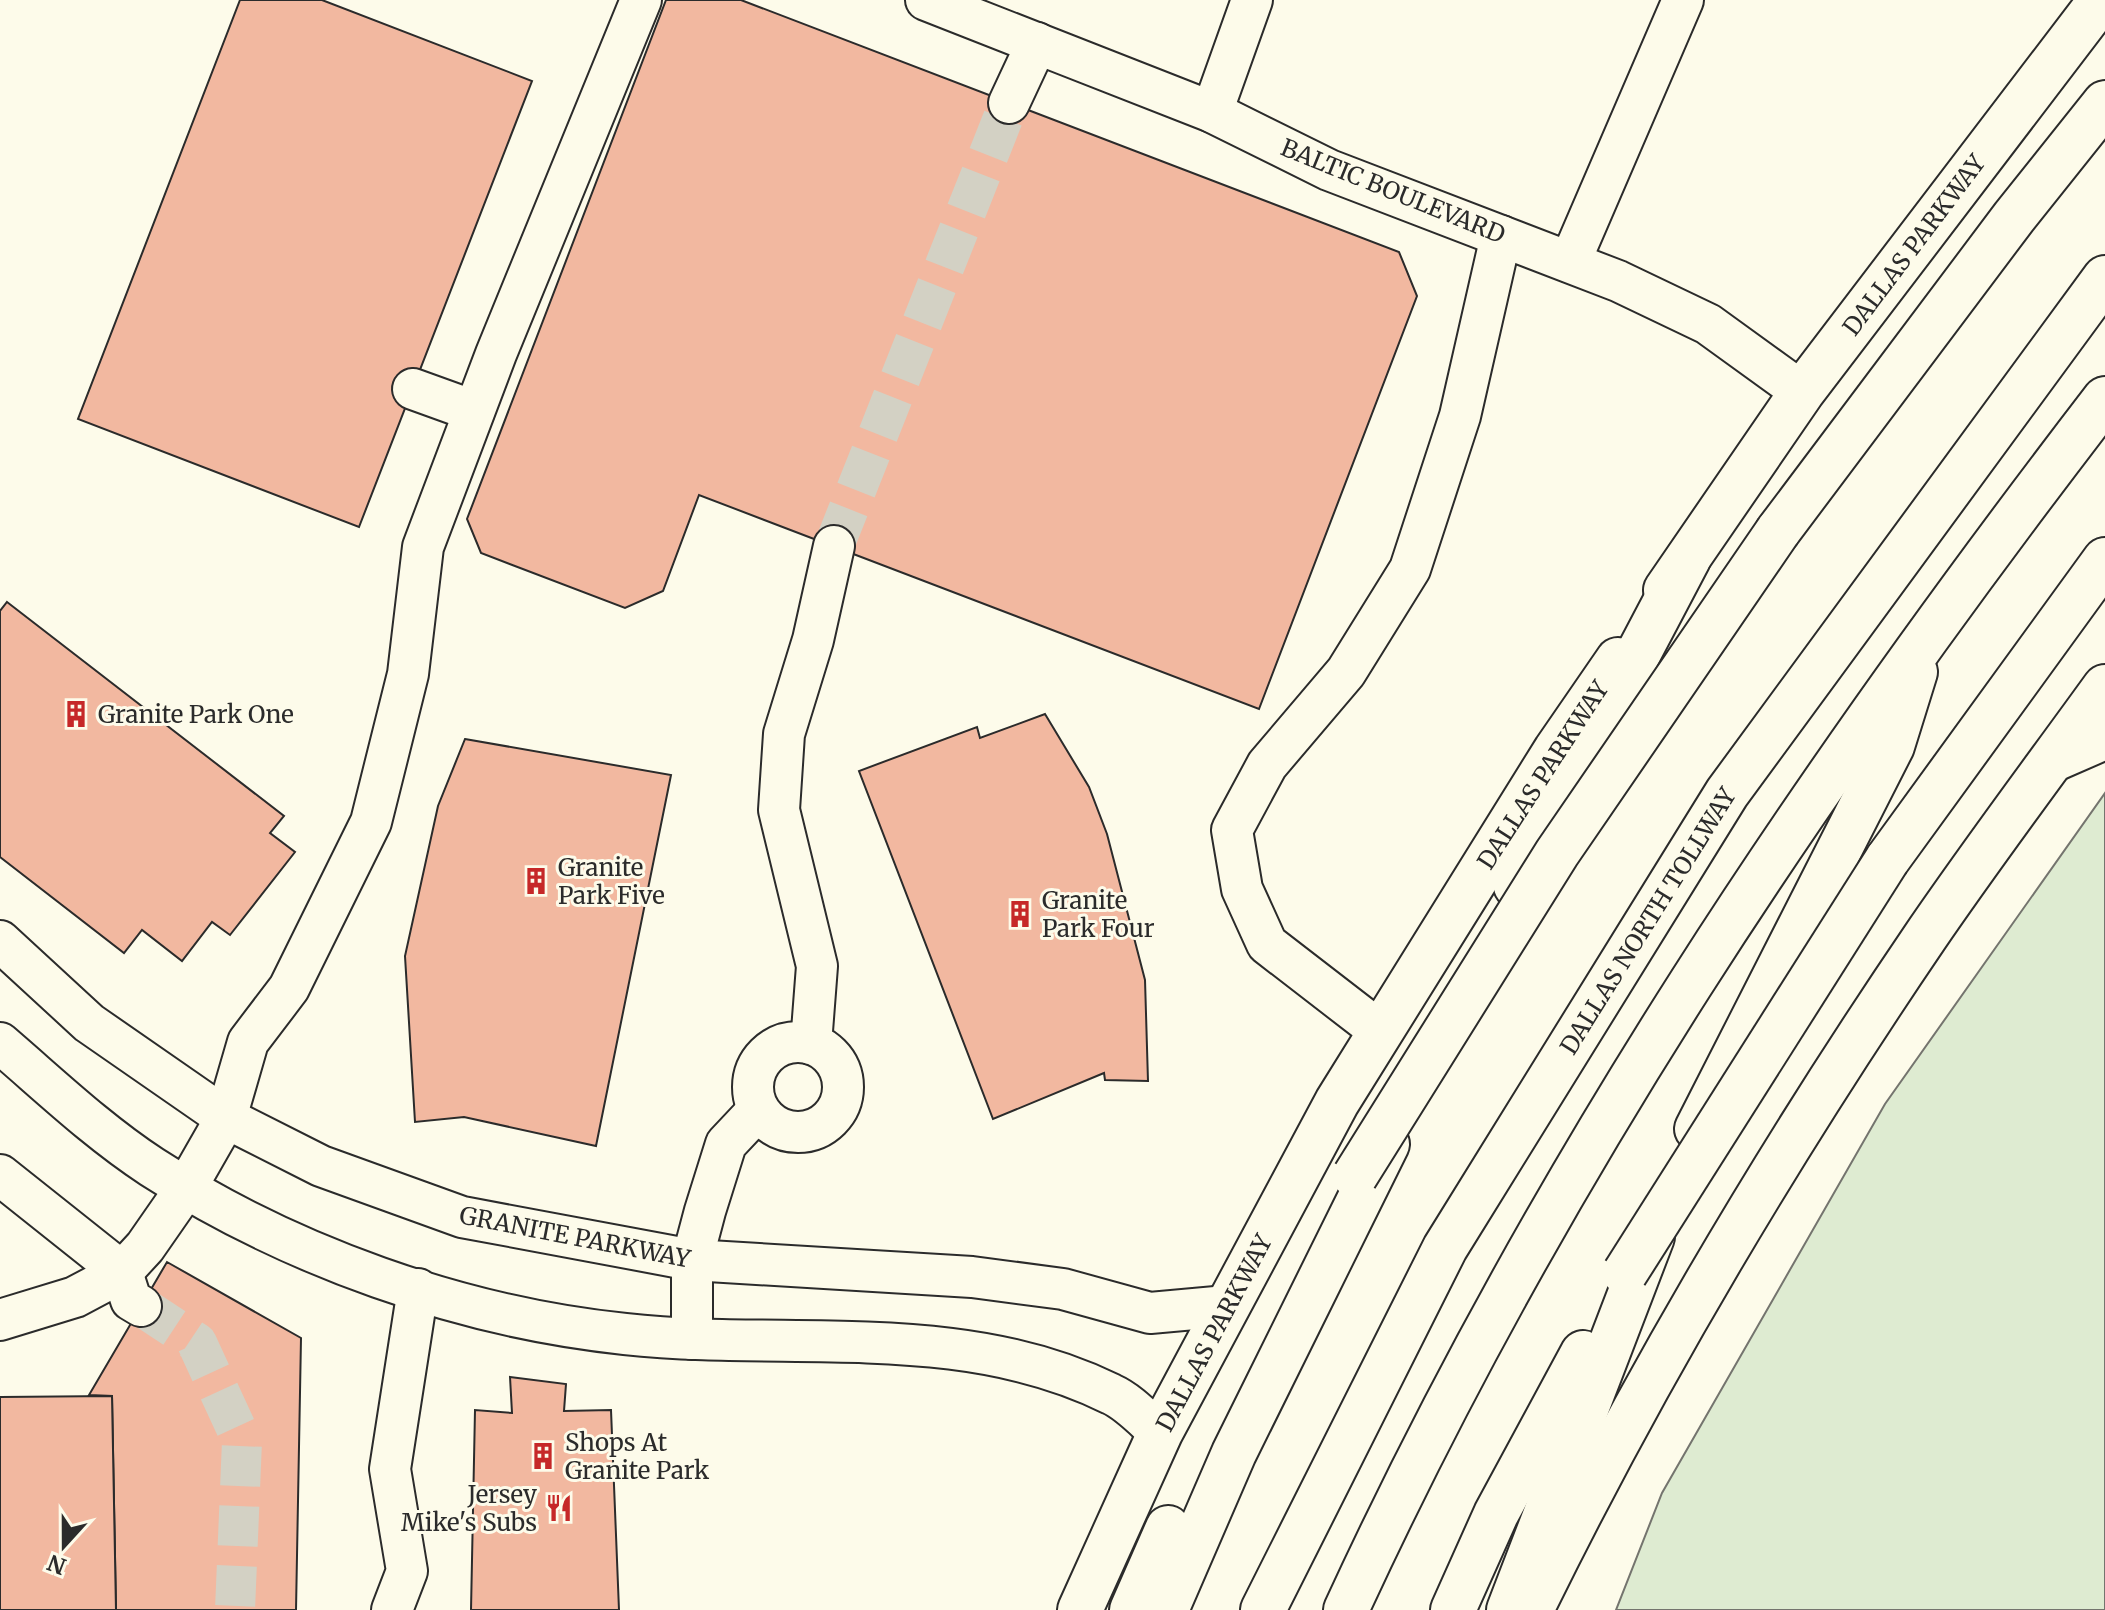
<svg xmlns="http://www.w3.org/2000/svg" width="2105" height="1610" font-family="Merriweather,serif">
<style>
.green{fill:#deebd1;stroke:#74746e;stroke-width:2}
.building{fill:#f2b8a0;stroke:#2b2b2b;stroke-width:2}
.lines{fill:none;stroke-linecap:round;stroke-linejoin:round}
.minor-tunnel{stroke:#d3d1c4;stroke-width:40;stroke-dasharray:40 20;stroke-linecap:butt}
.minor-casing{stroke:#2b2b2b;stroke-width:44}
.major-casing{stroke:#2b2b2b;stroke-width:48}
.highway-casing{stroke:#2b2b2b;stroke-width:48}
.minor{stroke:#fdfbea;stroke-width:40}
.major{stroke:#fdfbea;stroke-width:44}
.highway{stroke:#fdfbea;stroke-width:44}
.highway-bridge-casing{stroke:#2b2b2b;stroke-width:48;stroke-linecap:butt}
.highway-bridge{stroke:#fdfbea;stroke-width:44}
.labels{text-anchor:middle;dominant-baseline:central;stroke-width:6;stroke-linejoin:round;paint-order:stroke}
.street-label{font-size:24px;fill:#2b2b2b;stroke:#fdfbea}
.poi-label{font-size:24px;fill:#2b2b2b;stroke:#fdfbea;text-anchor:start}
</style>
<rect width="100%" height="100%" fill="#fdfbea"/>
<!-- green -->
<path class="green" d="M2105 793V1610H1616L1662 1493 1885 1104Z"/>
<!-- building -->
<g class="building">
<path d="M240 0H322L532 81 359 527 78 419Z"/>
<path d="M666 0H741L1399 252 1417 296 1259 709 699 495 663 591 625 608 481 553 467 519Z"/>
<path d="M7 602 284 816 270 833 295 852 230 935 212 922 182 961 142 930 124 953 0 857V611Z"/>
<path d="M1045 714 1089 787 1107 834 1145 980 1148 1081 1105 1080 1104 1073 993 1119 859 771 977 727 980 738Z"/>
<path d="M465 739 671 775 596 1146 464 1117 415 1122 405 956 438 806Z"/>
<path d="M167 1262 301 1338 296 1610H116L112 1396 89 1395Z"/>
<path d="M510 1377 566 1384 564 1411 611 1410 619 1610H471L475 1410 512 1413Z"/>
<path d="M112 1396 116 1610H0V1397Z"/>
</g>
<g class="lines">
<!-- minor-tunnel -->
<g class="minor-tunnel">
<path d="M834 546 1009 103"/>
<path d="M141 1306 197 1343 242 1441 235 1610"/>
</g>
<!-- minor casing -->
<g class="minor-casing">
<g id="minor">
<path d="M926 0 1212 112 1329 170 1618 281 1708 324 1802 392"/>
<path d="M1009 103 1037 43"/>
<path d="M1212 112 1252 0"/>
<path d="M1570 262 1683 0"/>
<path d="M413 389 474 411"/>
<path d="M2050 763 2105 739"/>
<path d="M0 941 89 1023 226 1118 321 1166 462 1217 692 1260 972 1277 1063 1289 1150 1313 1227 1306"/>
<path d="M1381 1032 1267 944 1242 889 1232 830 1267 765 1346 672 1410 569 1460 416 1501 236"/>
<circle cx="798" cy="1087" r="45"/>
<path d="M0 1043C49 1085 97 1131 152 1167 290 1256 461 1317 625 1334 786 1352 960 1319 1111 1394 1129 1402 1145 1420 1160 1433"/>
<path d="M811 1044 817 966 779 810 784 734 813 640 834 546"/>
<path d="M0 1175 122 1272 131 1300 141 1306"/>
<path d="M0 1320 75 1297 122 1272 145 1247 186 1188 226 1118 248 1042 289 988 371 822 408 674 423 547 496 354 641 0"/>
<path d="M692 1339V1260L705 1211 726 1144 758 1110"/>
<path d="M392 1610 407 1571 390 1469 418 1289"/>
</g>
</g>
<!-- major casing -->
<g class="major-casing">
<g id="major">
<path d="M1666 590 1802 392 2101 0"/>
<path d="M1080 1610 1160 1433 1337 1102 1556 750 1618 660"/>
<path d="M1531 1610C1645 1377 1779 1152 1925 937 1983 852 2045 770 2105 687"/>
</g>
</g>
<!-- highway casing -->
<g class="highway-casing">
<g id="highway">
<path d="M1778 531 2014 217 2105 103"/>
<path d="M1887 860 2105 560"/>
<path d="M1516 886 1688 559"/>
<path d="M1697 1129 1892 746 1915 672"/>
<path d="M1132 1610 1168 1528"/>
<path d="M1166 1610 1234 1453 1387 1144"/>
<path d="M1263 1610 1445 1248 1727 793 2105 278"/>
<path d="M1346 1610C1548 1171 1811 781 2105 399"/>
<path d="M1453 1610 1496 1514 1583 1353"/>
<path d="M1509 1610 1652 1237"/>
</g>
</g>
<!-- minor -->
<use href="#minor" class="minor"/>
<!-- major -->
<use href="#major" class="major"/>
<!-- highway -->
<use href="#highway" class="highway"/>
<!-- highway-bridge casing -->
<g class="highway-bridge-casing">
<g id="highway-bridge">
<path d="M1355 1176 1557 853 1778 531"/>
<path d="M1625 1273 1887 860"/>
</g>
</g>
<!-- highway-bridge -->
<use href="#highway-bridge" class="highway-bridge"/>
</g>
<!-- icons -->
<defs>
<g id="building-bare" transform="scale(2.16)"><path d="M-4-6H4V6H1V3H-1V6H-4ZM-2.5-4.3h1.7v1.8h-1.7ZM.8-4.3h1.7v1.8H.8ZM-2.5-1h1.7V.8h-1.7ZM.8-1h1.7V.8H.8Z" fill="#c62828" stroke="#fdfbea" stroke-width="2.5" paint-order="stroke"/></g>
<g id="restaurant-bare" transform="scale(2.16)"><path d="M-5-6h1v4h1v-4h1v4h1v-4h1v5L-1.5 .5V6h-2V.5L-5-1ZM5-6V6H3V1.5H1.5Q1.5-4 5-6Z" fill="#c62828" stroke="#fdfbea" stroke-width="2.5" paint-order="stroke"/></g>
</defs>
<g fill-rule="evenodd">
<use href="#building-bare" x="76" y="714"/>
<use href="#building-bare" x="536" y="881"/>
<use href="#building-bare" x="1020" y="914"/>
<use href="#building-bare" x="543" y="1456"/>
<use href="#restaurant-bare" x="559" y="1508"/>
</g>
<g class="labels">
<!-- street labels -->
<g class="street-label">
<text transform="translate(1393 191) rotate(22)">BALTIC BOULEVARD</text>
<text transform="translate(1914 245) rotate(-53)">DALLAS PARKWAY</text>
<text transform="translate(1543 775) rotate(-57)">DALLAS PARKWAY</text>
<text transform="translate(1648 921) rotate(-58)">DALLAS NORTH TOLLWAY</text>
<text transform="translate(575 1237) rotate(11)">GRANITE PARKWAY</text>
<text transform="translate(1214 1333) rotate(-62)">DALLAS PARKWAY</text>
</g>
<!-- poi labels -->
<g class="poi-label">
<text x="98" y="714">Granite Park One</text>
<text x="558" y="867">Granite<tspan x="558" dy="28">Park Five</tspan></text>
<text x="1042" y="900">Granite<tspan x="1042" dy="28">Park Four</tspan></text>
<text x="565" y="1442">Shops At<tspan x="565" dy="28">Granite Park</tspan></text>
<text x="537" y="1494" text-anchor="end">Jersey<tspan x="537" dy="28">Mike's Subs</tspan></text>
</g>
</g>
<!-- north arrow -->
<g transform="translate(64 1546) rotate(201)" stroke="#fdfbea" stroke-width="6" paint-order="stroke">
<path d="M0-6L14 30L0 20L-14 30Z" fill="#2b2b2b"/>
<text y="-12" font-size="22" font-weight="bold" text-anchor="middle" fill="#2b2b2b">N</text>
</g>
</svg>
